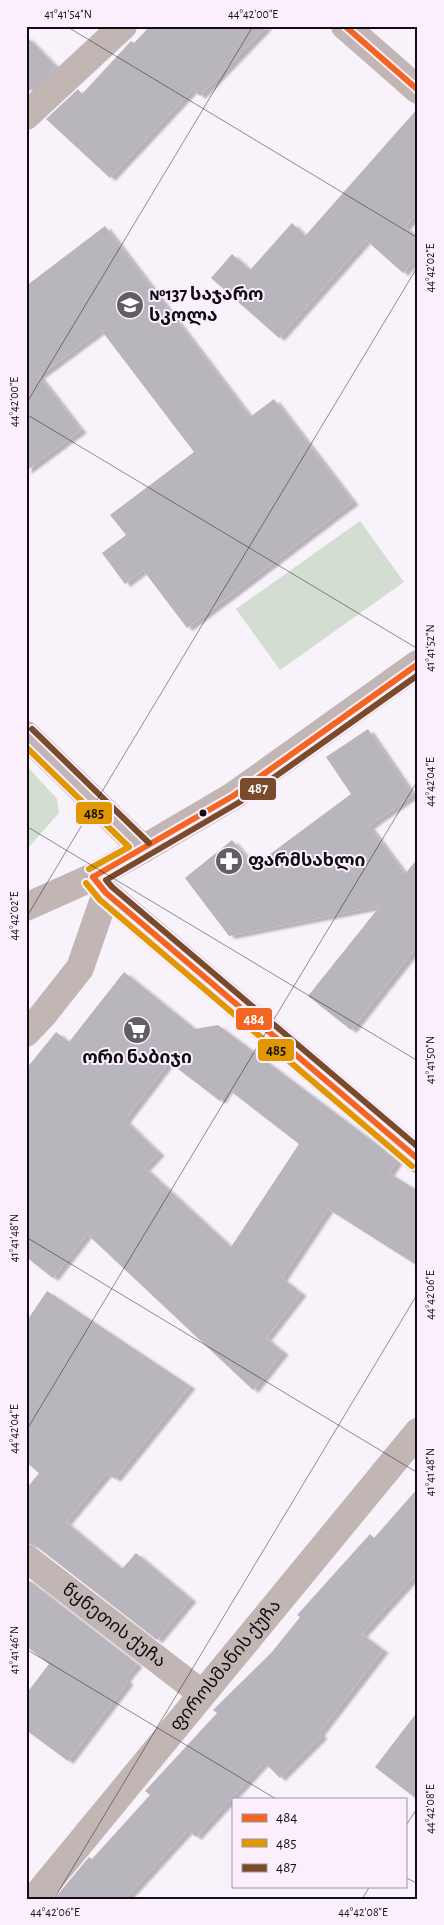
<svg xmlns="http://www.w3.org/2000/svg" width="444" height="1925" font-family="'Alegreya Sans','Noto Sans Georgian',sans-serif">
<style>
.green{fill:#d3ddd1}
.building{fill:#b9b5bc;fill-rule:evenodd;filter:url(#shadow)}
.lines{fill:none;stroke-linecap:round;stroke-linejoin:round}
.minor{stroke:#c2b6b5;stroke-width:28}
.secondary{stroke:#c2b6b4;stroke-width:28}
.bus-1-casing{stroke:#fbeefd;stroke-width:10}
.bus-2-casing{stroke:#fbeefd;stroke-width:10}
.bus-3-casing{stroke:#fbeefd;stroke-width:10}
.bus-1{stroke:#f26522;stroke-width:6}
.bus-2{stroke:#e09702;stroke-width:6}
.bus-3{stroke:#7a4b2a;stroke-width:6}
.ticks{fill:none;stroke:#120d13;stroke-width:1;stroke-opacity:0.45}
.bus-dot{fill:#120d13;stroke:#fbeefd;stroke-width:2}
.labels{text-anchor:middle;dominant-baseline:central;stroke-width:4;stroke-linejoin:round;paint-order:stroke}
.poi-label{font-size:18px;font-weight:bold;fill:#120d13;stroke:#fbeefd;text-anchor:start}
.street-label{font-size:18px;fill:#120d13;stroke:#fbeefd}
.line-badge{stroke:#fbeefd;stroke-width:2}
.badge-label{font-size:14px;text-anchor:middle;font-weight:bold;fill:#fff}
.pale-badge-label{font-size:14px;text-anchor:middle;font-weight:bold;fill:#111}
.neatline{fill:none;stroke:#120d13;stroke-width:2}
.ticks-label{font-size:12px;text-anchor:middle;fill:#120d13}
</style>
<defs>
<filter id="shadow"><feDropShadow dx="5.5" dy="3" stdDeviation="1" flood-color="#0004"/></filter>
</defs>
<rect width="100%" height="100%" fill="#f8f2fa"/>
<!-- green -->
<g class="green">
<path d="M360 521 404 582 280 670 236 609Z"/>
<path d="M26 765 57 799 59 813 26 850Z"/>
</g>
<!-- building -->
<g class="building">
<path d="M150 26H267L200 96 193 89 110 178 46 119 78 89 82 94 131 41 134 43Z"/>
<path d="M26 36 56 67 26 94Z"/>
<path d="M418 108V212L405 227 418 238V256L403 273 366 240 279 338 211 278 232 254 250 270 292 223 305 236Z"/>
<path d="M105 226 250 417 274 399 353 502 187 628 143 570 125 584 102 553 126 535 110 515 194 452 101 330 39 376 81 430 26 471V286Z"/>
<path d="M368 729 413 795 369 826 405 874 418 858V945L351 1030 308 996 380 906 229 936 185 878 232 840 254 866 351 794 326 757Z"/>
<path d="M124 972 195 1029 218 1025 379 1146 397 1161 389 1173 418 1191V1266L328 1209 282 1278 301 1293 266 1338 283 1352 253 1390 87 1234 53 1278 26 1257V1069L56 1032 69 1042ZM169 1062 220 1101 228 1089 299 1144 231 1247 145 1168 159 1153 125 1120Z"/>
<path d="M47 1291 190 1386 115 1479 107 1473 66 1522 122 1569 136 1553 191 1599 157 1640 36 1546 26 1543V1489L39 1473 26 1462V1322Z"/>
<path d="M418 1488V1572L362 1634 383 1650 319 1733 322 1736 280 1778 264 1762 196 1837 188 1830 125 1899H54L89 1857 92 1859 150 1795 145 1791 217 1713 213 1710 272 1652 300 1617 297 1615 370 1534 374 1538Z"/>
<path d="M26 1578 137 1664 125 1679 128 1682 68 1761 26 1730V1694L49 1664 26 1646Z"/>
<path d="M418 1711V1800L375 1767Z"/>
</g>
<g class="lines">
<!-- minor -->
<g class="minor">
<path d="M345 26 418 90"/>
<path d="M26 116 123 26"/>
<path d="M26 735 143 849"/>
<path d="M93 877 106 893 418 1159"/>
<path d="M26 1033 43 1015 80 968 106 893"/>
<path id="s1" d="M26 1558 201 1693"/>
<path id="s2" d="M34 1899 418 1432"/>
</g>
<!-- secondary -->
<path class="secondary" d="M26 907 93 877 143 849 233 796 418 664"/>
<!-- bus-1 casing -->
<g class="bus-1-casing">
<g id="bus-1">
<path d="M345 26 418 90"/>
<path d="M93 877 106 893 418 1159"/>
<path d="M93 877 233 796 418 664"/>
</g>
</g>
<!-- bus-2 casing -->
<g class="bus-2-casing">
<g id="bus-2">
<path d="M26 747 129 847 89 869"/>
<path d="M86 883 100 900 412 1166"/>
</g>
</g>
<!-- bus-3 casing -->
<g class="bus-3-casing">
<g id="bus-3">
<path d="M418 675 238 803 106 880 112 887 418 1147"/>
<path d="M32 729 149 843"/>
</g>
</g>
<!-- bus-1 -->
<use href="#bus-1" class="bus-1"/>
<!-- bus-2 -->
<use href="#bus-2" class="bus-2"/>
<!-- bus-3 -->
<use href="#bus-3" class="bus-3"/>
</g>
<!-- ticks -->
<path class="ticks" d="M66 26 418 238M26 404 253 26M26 414 418 649M26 826 418 1061M26 918 418 266M26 1237 418 1473M26 1431 418 780M26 1649 276 1799M405 1827 418 1807M405 1877 418 1884M54 1899 418 1293M362 1899 370 1886"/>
<!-- icons -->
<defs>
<g id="school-disc" transform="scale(1.4375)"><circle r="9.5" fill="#625d64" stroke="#fbeefd"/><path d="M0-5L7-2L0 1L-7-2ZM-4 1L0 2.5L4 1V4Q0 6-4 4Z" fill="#fff"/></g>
<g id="pharmacy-disc" transform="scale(1.4375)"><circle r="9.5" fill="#625d64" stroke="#fbeefd"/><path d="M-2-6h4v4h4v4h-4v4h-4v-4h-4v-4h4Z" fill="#fff"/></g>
<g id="supermarket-disc" transform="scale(1.4375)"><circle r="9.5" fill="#625d64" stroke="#fbeefd"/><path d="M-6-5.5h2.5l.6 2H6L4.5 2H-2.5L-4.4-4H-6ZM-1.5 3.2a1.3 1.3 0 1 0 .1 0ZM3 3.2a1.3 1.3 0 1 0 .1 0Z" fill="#fff"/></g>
</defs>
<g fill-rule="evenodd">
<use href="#school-disc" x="130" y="305"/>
<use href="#pharmacy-disc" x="229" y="861"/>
<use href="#supermarket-disc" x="137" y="1030"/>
</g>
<!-- markers -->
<circle class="bus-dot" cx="203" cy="813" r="4.5"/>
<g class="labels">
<!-- poi labels -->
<g class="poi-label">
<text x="149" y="295">№137 საჯარო<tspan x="149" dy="21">სკოლა</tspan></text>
<text x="248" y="861">ფარმსახლი</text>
<text x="137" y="1058" text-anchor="middle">ორი ნაბიჯი</text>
</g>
<!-- street labels -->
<g class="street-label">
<text stroke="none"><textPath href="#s1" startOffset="111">წყნეთის ქუჩა</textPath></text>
<text stroke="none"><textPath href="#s2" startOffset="302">ფიროსმანის ქუჩა</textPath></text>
</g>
</g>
<g class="line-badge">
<rect x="239" y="777" width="38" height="24" rx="5" fill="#7a4b2a"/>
<rect x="75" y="801" width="38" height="24" rx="5" fill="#e09702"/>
<rect x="235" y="1007" width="38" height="24" rx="5" fill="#f26522"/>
<rect x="257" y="1038" width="38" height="24" rx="5" fill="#e09702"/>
</g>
<g class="badge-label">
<text x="258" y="793">487</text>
<text x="254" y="1024">484</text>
</g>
<g class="pale-badge-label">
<text x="94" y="818">485</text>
<text x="276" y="1055">485</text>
</g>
<!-- border -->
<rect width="444" height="1925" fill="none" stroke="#fbeefd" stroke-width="55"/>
<!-- legend -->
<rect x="232" y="1798" width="175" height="90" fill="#fbeefd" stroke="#9e949f"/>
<rect x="242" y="1814" width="25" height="8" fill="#f26522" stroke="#9e949f"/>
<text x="276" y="1822" font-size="15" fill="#120d13">484</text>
<rect x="242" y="1839" width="25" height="8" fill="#e09702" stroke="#9e949f"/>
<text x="276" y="1848" font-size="15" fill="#120d13">485</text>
<rect x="242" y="1864" width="25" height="8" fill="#7a4b2a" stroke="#9e949f"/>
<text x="276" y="1872" font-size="15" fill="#120d13">487</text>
<rect x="28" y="28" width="388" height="1870" class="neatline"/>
<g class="ticks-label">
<text x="68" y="18">41°41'54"N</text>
<text x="253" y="18">44°42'00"E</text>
<text transform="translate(430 268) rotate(-90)" y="4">44°42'02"E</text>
<text transform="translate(14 402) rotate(-90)" y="4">44°42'00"E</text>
<text transform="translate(430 648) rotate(-90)" y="4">41°41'52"N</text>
<text transform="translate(430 782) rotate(-90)" y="4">44°42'04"E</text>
<text transform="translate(14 916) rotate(-90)" y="4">44°42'02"E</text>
<text transform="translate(430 1060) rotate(-90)" y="4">41°41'50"N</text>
<text transform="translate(14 1238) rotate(-90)" y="4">41°41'48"N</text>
<text transform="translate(430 1295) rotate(-90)" y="4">44°42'06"E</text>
<text transform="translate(14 1429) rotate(-90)" y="4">44°42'04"E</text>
<text transform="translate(430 1472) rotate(-90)" y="4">41°41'48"N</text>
<text transform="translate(14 1650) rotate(-90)" y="4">41°41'46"N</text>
<text transform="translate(430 1809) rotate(-90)" y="4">44°42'08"E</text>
<text x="55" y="1916">44°42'06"E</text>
<text x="363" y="1916">44°42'08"E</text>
</g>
</svg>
